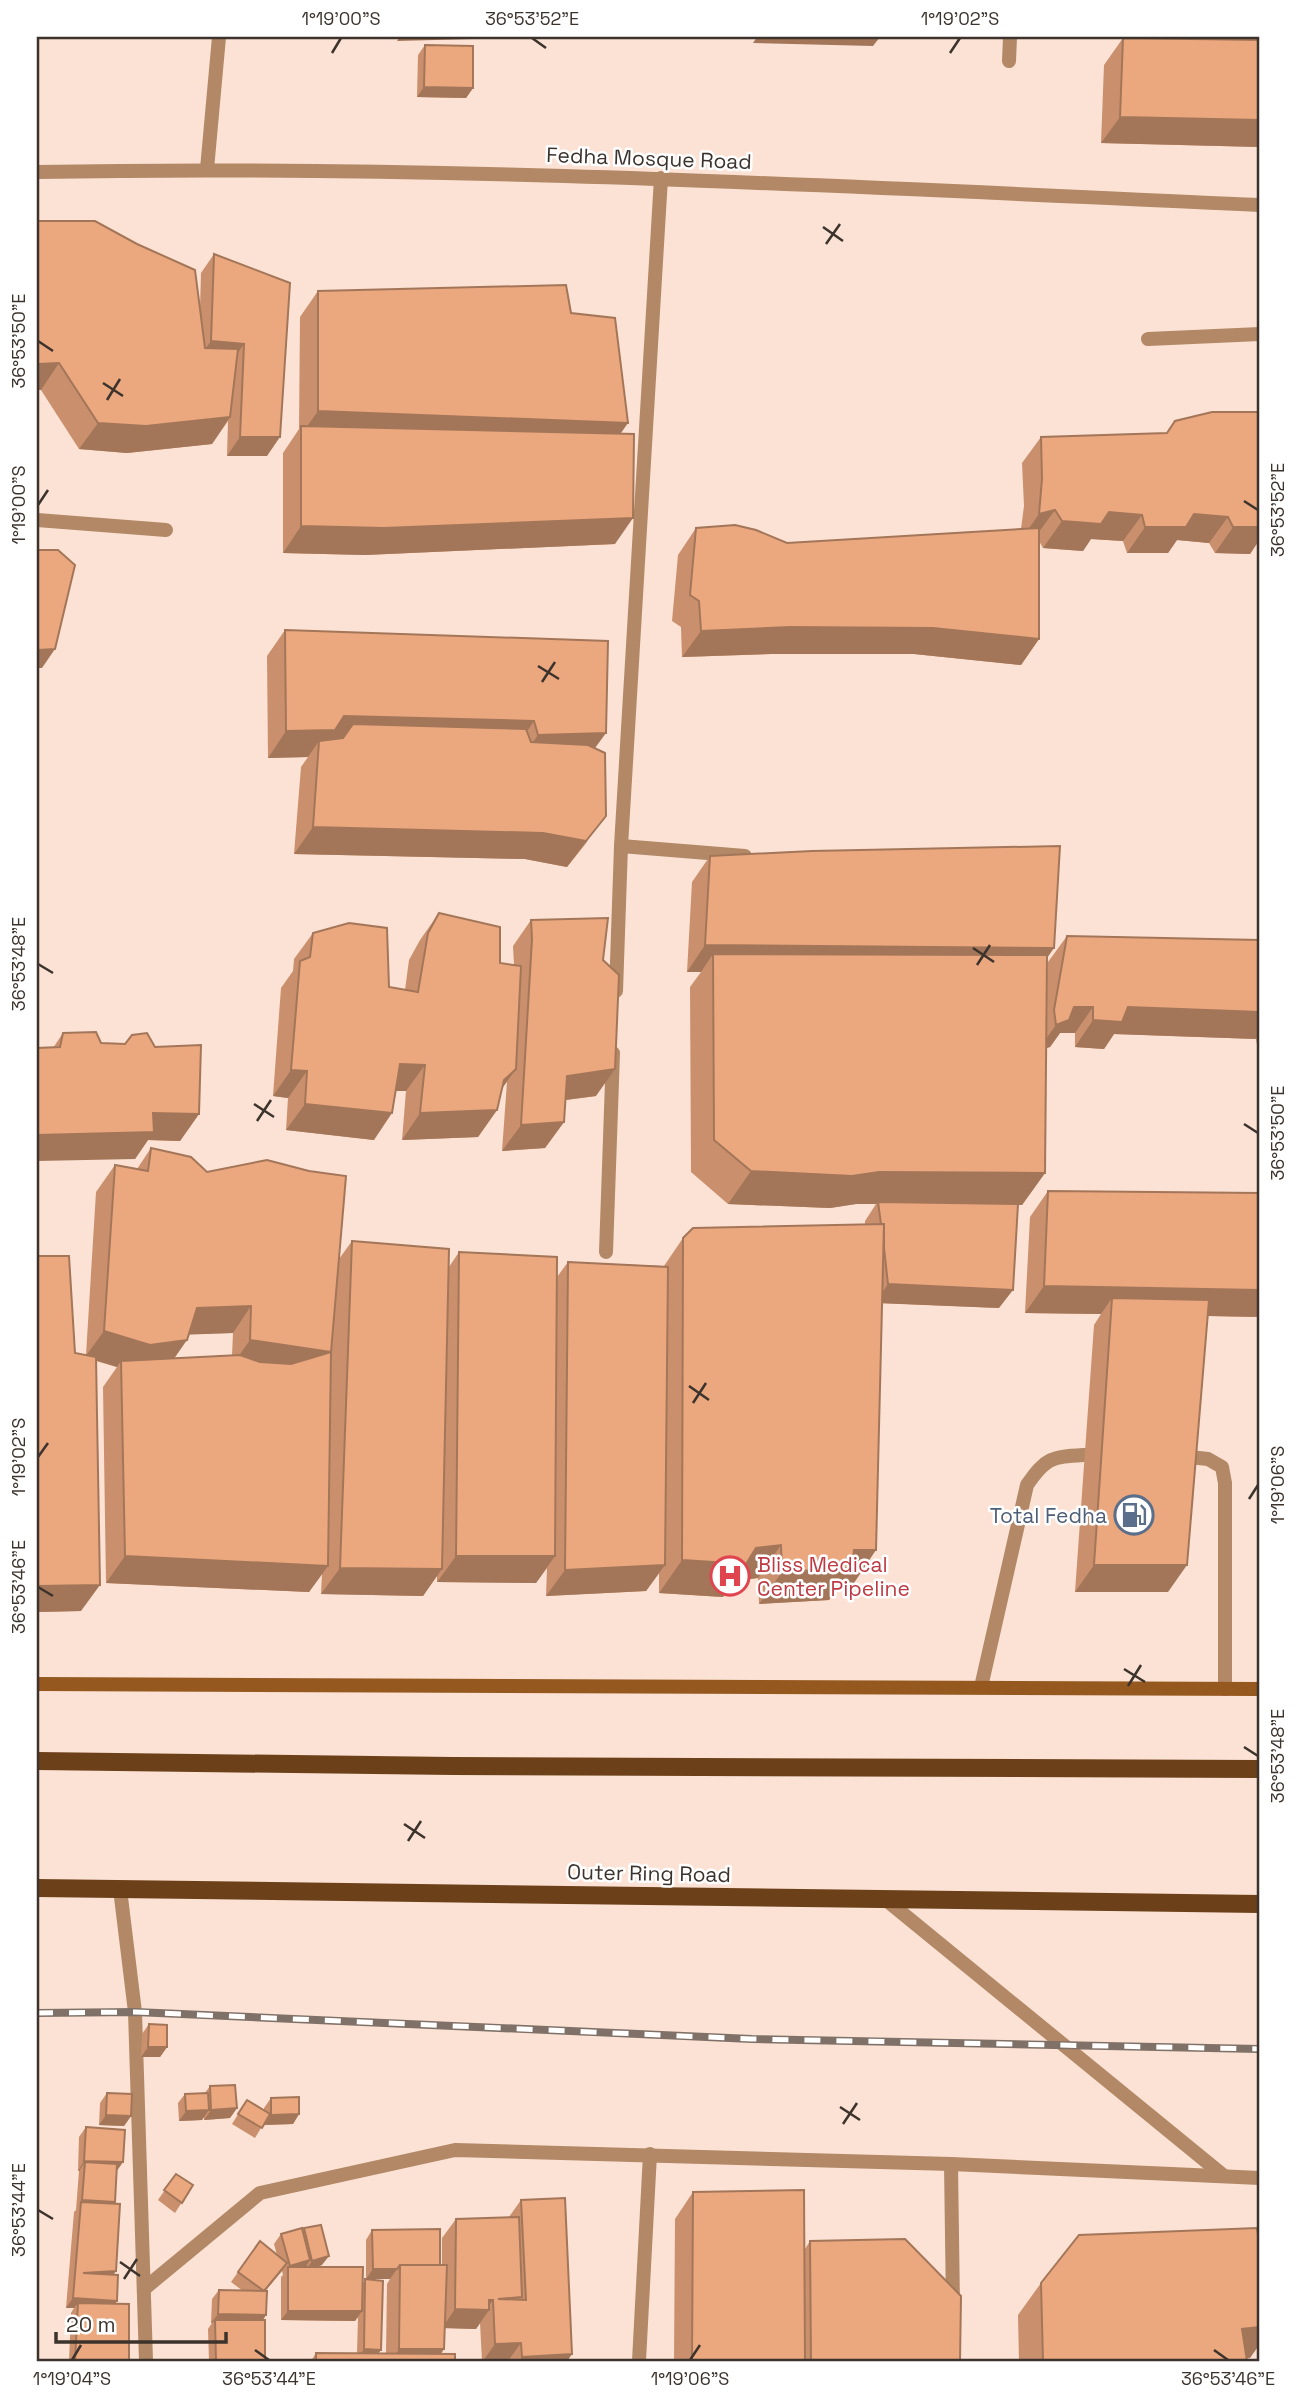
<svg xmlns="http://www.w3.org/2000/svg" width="1297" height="2398" font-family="'Space Grotesk',sans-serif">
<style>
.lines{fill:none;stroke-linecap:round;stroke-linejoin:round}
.lane{stroke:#b28866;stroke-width:14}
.street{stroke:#b28866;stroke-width:14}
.secondary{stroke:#95581f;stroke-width:14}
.primary{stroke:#6c411a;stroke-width:18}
.rail-casing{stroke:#807168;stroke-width:8}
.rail{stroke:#fff;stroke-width:5;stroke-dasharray:16;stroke-linecap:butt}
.wall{fill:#ca906d;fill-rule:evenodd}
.shaded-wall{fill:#a47659}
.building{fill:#eba87f;stroke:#a47659;stroke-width:2}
.ticks{fill:none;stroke:#3c332d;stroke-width:2.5}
.labels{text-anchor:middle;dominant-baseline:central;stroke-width:5;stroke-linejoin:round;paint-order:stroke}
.street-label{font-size:21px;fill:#3c332d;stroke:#fff}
.service-label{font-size:21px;fill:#4e5e75;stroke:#fff;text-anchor:end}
.health-label{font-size:21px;fill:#be3a42;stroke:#fff;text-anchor:start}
.neatline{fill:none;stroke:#3c332d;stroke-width:2.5}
.ticks-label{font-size:18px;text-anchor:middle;fill:#3c332d}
</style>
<rect width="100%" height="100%" fill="#fbe2d4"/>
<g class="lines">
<!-- lane -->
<g class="lane">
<path d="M1148 339 1260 334"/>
<path d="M37 520 166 530"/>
<path d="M1180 1456 1208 1459 1222 1467 1225 1483V1689"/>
<path d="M981 1687 1027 1485C1046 1457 1052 1457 1085 1455"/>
</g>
<!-- street -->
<g class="street">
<path d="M1009 61 1010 37"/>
<path d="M207 169 219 37"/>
<path d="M37 172C445 164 853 187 1260 205"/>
<path d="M621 846 745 856"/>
<path d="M616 991 621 846 661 178"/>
<path d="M606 1252 613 1053"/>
<path d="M120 1889 135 2012 146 2361"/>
<path d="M885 1899 1224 2176"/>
<path d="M951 2164 953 2306"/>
<path d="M144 2289 260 2193 455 2150 951 2164 1260 2178"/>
<path d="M639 2361 650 2154"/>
</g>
<!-- secondary -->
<path class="secondary" d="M37 1684 1260 1689"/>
<!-- primary -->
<g class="primary">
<path d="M37 1761 453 1766 1260 1769"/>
<path d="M37 1888 1260 1904"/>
</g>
<!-- rail casing -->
<g class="rail-casing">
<path id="rail" d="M37 2013 135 2012 752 2039 1260 2049"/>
</g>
<!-- rail -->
<use href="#rail" class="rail"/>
</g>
<!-- wall -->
<g class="wall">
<path d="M1123 38 1260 40V147L1101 143 1104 65Z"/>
<path d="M425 45 473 88 466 98 417 97 418 55Z"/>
<path d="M37 221 200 308 201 273 214 254 290 283 267 456H227L228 421 212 444 127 453 79 449 41 390Z"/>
<path d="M318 291 571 313 620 434 615 544 365 555 283 553V453L299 429 300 317Z"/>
<path d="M1167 433 1258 542 1250 554 1215 553 1209 543 1177 540 1168 553H1127L1123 541 1091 539 1083 551 1043 548 1039 541V639L1021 665 914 654H772L682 657 681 627 672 621 678 555 696 528 787 543 1021 529 1024 506 1022 463 1041 437Z"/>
<path d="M285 630 608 641 595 748 587 842 567 867 525 859 294 854 301 767 308 757 268 758 267 656Z"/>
<path d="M710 856 1047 958V970L1048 962 1067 936 1260 940V1051L1258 1050 1256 1039 1114 1034 1104 1049 1075 1047V1033H1060L1050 1047 1046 1048 1045 1173 1022 1205H1018L999 1308 882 1303 854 1583H841L829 1600 759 1604 758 1578 734 1581 723 1597 659 1593V1573L646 1591 546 1596 547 1568 536 1583 437 1582V1575L423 1596 321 1594 322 1574 309 1592 106 1583 103 1387 117 1367 96 1361 81 1611 37 1612V1256L75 1353 86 1355 96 1192 115 1165 137 1169 151 1148 207 1172 339 1259 352 1241 449 1267 459 1252 557 1277 568 1262 664 1266 683 1238 865 1225V1221L876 1204H856L830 1208 728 1204 691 1172 690 987 701 972H687L692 882ZM233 1333 232 1355 174 1358 189 1334Z"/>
<path d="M439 913 500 963 514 965 513 946 531 920 603 960 596 1096 566 1100 564 1122 545 1148 502 1151 507 1082 502 1088 497 1110 478 1137 402 1140 406 1091H396L374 1140 286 1130 288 1098 273 1096 281 988 293 971 294 959 313 933 389 987 405 990 409 960 420 940Z"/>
<path d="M63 1033 101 1043 199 1114 180 1141 148 1140 135 1159 53 1048Z"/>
<path d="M1048 1191 1260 1193V1317L1207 1316 1168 1592H1075L1094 1325 1101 1314 1025 1313 1030 1217Z"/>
<path d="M149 2024 167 2047 160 2057H141L142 2034Z"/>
<path d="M210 2086 237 2108 230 2118 204 2120V2117L202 2120 179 2121 178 2103 185 2094 205 2093Z"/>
<path d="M107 2093 131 2116 124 2126 99 2125 100 2103Z"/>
<path d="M271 2098 299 2114 293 2124 264 2125V2123L255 2138 232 2124 247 2100 264 2111V2108Z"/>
<path d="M86 2127 123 2162 117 2170 114 2204V2275L117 2301 115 2304 129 2361H69L71 2313 74 2308H66L74 2212 76 2210 79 2171H78L79 2137Z"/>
<path d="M176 2174 193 2185 175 2213 158 2200Z"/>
<path d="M693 2192 805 2249 810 2241 960 2361H674L675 2219Z"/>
<path d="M521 2200 572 2354 567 2361H482L480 2323 476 2329 445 2328 444 2349 441 2354 455 2361H311L316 2353H357L358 2317 355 2321 281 2320V2277L283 2275 282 2271 265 2291 266 2315 263 2320 265 2361H209L208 2329 212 2323H211L212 2299 219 2290 243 2291 231 2282 260 2241 277 2255 274 2244 281 2234 302 2230 304 2228 322 2265 316 2267 363 2283 366 2279V2240L372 2230 440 2265H442V2238L456 2219 509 2217ZM366 2279H390L387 2284 386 2353H378L381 2350Z"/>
<path d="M1041 2283 1250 2358H1246L1247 2361H1019L1018 2315Z"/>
</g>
<!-- shaded-wall -->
<g class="shaded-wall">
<path d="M400 37H548L397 41Z"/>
<path d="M757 37H880L873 46 753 43Z"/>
<path d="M424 87 473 88 466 98 417 97Z"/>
<path d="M1120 117 1260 120V147L1101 143Z"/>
<path d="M211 341 244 344 231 363 198 359Z"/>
<path d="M59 363 41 390H37V364Z"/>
<path d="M318 411 628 423 609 450 301 435Z"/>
<path d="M230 417 212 444 127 453 79 449 98 423Z"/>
<path d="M240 437H280L267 456H227Z"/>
<path d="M1055 510 1036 536 1020 541 1039 514Z"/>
<path d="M1109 512 1142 515 1123 541 1091 539 1083 551 1043 548 1062 521Z"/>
<path d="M1194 514 1228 517 1209 543 1177 540 1168 553H1127L1145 527Z"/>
<path d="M633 518 615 544 365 555 283 553 301 526Z"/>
<path d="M1233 527H1260V542H1258L1250 554 1215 553Z"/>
<path d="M790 627 933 628 1039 639 1021 665 914 654H772L682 657 701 631Z"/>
<path d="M55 649 42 668H37V650Z"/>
<path d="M344 716 534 721 516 748 319 741 308 757 268 758 286 731Z"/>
<path d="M606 733 587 759 519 761 538 735Z"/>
<path d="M606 816 567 867 525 859 294 854 313 827Z"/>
<path d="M705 945 1054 948 1036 974 713 954 701 972H687Z"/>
<path d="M1074 1007H1093L1075 1033H1060L1050 1047 1037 1051 1056 1025Z"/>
<path d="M1128 1007 1260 1012V1032L1256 1039 1114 1034 1104 1049 1075 1047 1093 1020Z"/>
<path d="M400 1064 425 1065 406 1091H381Z"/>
<path d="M516 1069 497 1095 504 1080Z"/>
<path d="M615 1069 596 1096 549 1102 567 1076Z"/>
<path d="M291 1070 307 1071 288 1098 273 1096Z"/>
<path d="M305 1104 392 1113 374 1140 286 1130Z"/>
<path d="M497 1110 478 1137 402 1140 420 1113Z"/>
<path d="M153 1113 199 1114 180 1141 148 1140 135 1159 37 1161V1135Z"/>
<path d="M564 1122 545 1148 502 1151 521 1125Z"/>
<path d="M751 1171 879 1172 1045 1173 1022 1205 878 1204V1202L876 1204H856L830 1208 728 1204Z"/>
<path d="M888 1284 1013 1290 999 1308 875 1303Z"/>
<path d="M1044 1286 1260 1290V1317L1111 1314 1112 1298 1101 1314 1025 1313Z"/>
<path d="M251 1306 233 1333 178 1335 197 1308Z"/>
<path d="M104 1331 187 1340 169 1366 121 1361 117 1367 85 1357Z"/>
<path d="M250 1340 331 1352 313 1378 231 1367Z"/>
<path d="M781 1545 758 1578 734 1581 723 1597 659 1593 682 1560Z"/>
<path d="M854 1550H876L854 1583H841L829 1600 759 1604 782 1572Z"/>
<path d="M125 1556 328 1566 309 1592 106 1583Z"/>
<path d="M456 1556H555L536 1583 437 1582Z"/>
<path d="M665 1565 646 1591 546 1596 565 1570Z"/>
<path d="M1094 1565H1187L1168 1592H1075Z"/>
<path d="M340 1568 442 1569 423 1596 321 1594Z"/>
<path d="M100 1585 81 1611 37 1612V1586Z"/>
<path d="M148 2047H167L160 2057H141Z"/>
<path d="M237 2108 230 2118 204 2120 211 2110Z"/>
<path d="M209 2110 202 2120 179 2121 186 2111Z"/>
<path d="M299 2114 293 2124 264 2125 271 2115Z"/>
<path d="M106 2115 131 2116 124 2126 99 2125Z"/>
<path d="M84 2161 123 2162 116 2172 85 2162 79 2171H78Z"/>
<path d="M82 2200 115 2202 109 2212 81 2202 76 2210Z"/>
<path d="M329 2256 322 2265 306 2270 312 2261Z"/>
<path d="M310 2260 304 2270 288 2269 290 2266Z"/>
<path d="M287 2263 280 2273 257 2301 264 2291Z"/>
<path d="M373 2269H397L390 2279H366Z"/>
<path d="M116 2271 109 2281 83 2273Z"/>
<path d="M73 2298 117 2301 110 2311 78 2303 74 2308H66Z"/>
<path d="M489 2300H493L486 2310H489L476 2329 442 2328 455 2309Z"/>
<path d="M288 2311H362L355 2321 281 2320Z"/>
<path d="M218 2314 266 2315 259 2325 215 2320 212 2323H211Z"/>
<path d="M1260 2327V2344L1250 2358 1219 2361 1242 2329Z"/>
<path d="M521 2343 508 2361H483L495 2344Z"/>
<path d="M364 2349 381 2350 374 2359H357Z"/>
<path d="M399 2349H444L435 2361H391Z"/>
<path d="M572 2354 567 2361H519L522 2357Z"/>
</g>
<!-- building -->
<g class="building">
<path d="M1123 38 1260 40V120L1120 117Z"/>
<path d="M425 45 473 46V88L424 87Z"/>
<path d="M37 221H95L137 244 195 270 205 348 238 349 230 417 146 426 98 423 59 363 37 364Z"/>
<path d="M214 254 290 283 280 437H240L244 344 211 341Z"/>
<path d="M566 285 571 313 615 318 628 423 318 411V291Z"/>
<path d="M1212 412H1260V527H1233L1228 517 1194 514 1186 527H1145L1142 515 1109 512 1101 524 1062 521 1055 510 1039 514 1042 479 1041 437 1167 433 1175 421Z"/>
<path d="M301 426 634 434 633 518 384 528 301 526Z"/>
<path d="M735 525 756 530 787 543 1039 528V639L933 628 790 627 701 631 699 601 690 595 696 528Z"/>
<path d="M37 550H58L75 565 55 649 37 650Z"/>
<path d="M285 630 608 641 606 733 538 735 534 721 344 716 335 730 286 731Z"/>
<path d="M353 724 526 729 531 742 588 745 605 753 606 816 586 841 543 833 313 827 319 741 343 738Z"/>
<path d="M1060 846 1054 948 705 945 710 856 812 851Z"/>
<path d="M439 913 500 927V963L521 966 516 1069 504 1080 497 1110 420 1113 425 1065 400 1064 392 1113 305 1104 307 1071 291 1070 300 961 310 957 313 933 349 923 387 928 389 987 418 992 428 933Z"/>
<path d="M608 918 603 960 619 975 615 1069 567 1076 564 1122 521 1125 532 939 531 920Z"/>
<path d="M1067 936 1260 940V1012L1128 1007 1122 1022 1093 1020V1007H1074L1069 1020 1056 1025 1054 1010Z"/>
<path d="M713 954 1047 955 1045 1173 879 1172 852 1176 751 1171 714 1140Z"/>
<path d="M96 1032 101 1043 125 1044 132 1035 147 1033 155 1047 201 1045 199 1114 153 1113 154 1132 37 1135V1048L60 1047 63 1033Z"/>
<path d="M151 1148 191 1157 207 1172 267 1160 309 1171 346 1176 331 1352 250 1340 251 1306 197 1308 187 1340 150 1345 104 1331 115 1165 148 1171Z"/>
<path d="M1048 1191 1260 1193V1290L1044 1286Z"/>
<path d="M878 1202 1018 1204 1013 1290 888 1284 884 1248V1224H881Z"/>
<path d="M884 1224 876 1550H854L852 1568 782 1572 781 1545 756 1548 746 1564 682 1560 683 1238 693 1228Z"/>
<path d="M352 1241 449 1249 442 1569 340 1568Z"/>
<path d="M459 1252 557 1257 555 1556H456Z"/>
<path d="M37 1256H69L75 1353 96 1357 100 1585 37 1586Z"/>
<path d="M568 1262 668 1267 665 1565 565 1570Z"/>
<path d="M1112 1298 1209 1300 1187 1565H1094Z"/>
<path d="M331 1352 328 1566 125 1556 121 1361 240 1355 260 1362 291 1364Z"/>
<path d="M149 2024 167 2025V2047H148Z"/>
<path d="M235 2085 237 2108 211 2110 210 2086Z"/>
<path d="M107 2093 132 2094 131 2116 106 2115Z"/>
<path d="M208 2093 209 2110 186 2111 185 2094Z"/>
<path d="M299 2097V2114L271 2115V2098Z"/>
<path d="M247 2100 270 2114 262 2128 238 2114Z"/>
<path d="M86 2127 125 2130 123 2162 84 2161Z"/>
<path d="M85 2162 117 2164 115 2202 82 2200Z"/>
<path d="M176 2174 193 2185 182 2203 164 2190Z"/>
<path d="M804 2190 805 2361H692L693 2192Z"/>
<path d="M565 2198 572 2354 522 2357 521 2343 495 2344 493 2300H489V2310L455 2309 456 2219 519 2217 522 2297 498 2299 526 2300 521 2200Z"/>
<path d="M81 2202 120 2204 116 2271 83 2273 118 2275 117 2301 73 2298Z"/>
<path d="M321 2225 329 2256 312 2261 304 2228Z"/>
<path d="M302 2228 310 2260 290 2266 281 2234Z"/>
<path d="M1257 2228 1260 2246V2327L1242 2329 1247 2361H1043L1041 2283 1079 2235Z"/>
<path d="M440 2229V2265H400L397 2269H373L372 2230Z"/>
<path d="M905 2239 961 2296 960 2361H811L810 2241Z"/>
<path d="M260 2241 287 2263 264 2291 238 2272Z"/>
<path d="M400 2265H447L444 2349H399Z"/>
<path d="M288 2267H363L362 2311H288Z"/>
<path d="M365 2279 383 2281 381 2350 364 2349Z"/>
<path d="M219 2290 267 2291 266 2315 218 2314Z"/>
<path d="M78 2303 129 2304V2361H75Z"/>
<path d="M215 2320H265V2361H216Z"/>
<path d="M316 2353 455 2354V2361H316Z"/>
</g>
<!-- ticks -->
<path class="ticks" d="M532 38 546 48M332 53 341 38M950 53 960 38M823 227 843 241M826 244 840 224M38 341 53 351M103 383 123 396M107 400 120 379M1244 501 1258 510M38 505 48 490M538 666 559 679M542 682 555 662M973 948 994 962M38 964 53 973M977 965 990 945M254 1104 274 1117M257 1121 271 1100M1244 1124 1258 1133M689 1386 709 1400M693 1403 706 1383M38 1457 48 1443M1249 1499 1258 1485M38 1587 53 1596M1124 1669 1145 1682M1128 1686 1141 1665M1244 1747 1258 1756M404 1824 425 1838M408 1841 421 1821M840 2107 860 2120M843 2124 857 2103M38 2210 53 2219M120 2262 140 2276M124 2279 137 2259M255 2350 269 2360M1214 2350 1228 2360M72 2360 81 2345M690 2360 700 2345"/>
<!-- icons -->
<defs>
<g id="fuel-ring" transform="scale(2.0125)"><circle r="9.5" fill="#fff" stroke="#5c6f8a" stroke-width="1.5"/><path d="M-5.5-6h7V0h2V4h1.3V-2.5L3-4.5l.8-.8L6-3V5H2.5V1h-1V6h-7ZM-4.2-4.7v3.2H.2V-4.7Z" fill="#5c6f8a"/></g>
<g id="hospital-ring" transform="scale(2.0125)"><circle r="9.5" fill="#fff" stroke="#e0444e" stroke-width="1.5"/><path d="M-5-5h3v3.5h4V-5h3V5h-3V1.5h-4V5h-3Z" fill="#e0444e"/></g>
</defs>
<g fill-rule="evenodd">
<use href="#fuel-ring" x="1134" y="1515"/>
<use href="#hospital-ring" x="730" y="1576"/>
</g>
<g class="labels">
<!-- street labels -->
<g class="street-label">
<text transform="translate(649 158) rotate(2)">Fedha Mosque Road</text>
<text transform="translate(649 1873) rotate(1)">Outer Ring Road</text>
</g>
<!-- service labels -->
<g class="service-label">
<text x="1107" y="1515">Total Fedha</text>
</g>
<!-- health labels -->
<g class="health-label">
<text x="757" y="1564">Bliss Medical<tspan x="757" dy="24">Center Pipeline</tspan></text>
</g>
</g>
<!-- border -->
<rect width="1297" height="2398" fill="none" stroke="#ffffff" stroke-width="77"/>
<!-- scale -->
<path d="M56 2332v10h170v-10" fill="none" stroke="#3c332d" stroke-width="3.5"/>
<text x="66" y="2332" font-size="21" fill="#3c332d" stroke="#ffffff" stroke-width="5" paint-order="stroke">20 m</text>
<rect x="38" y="38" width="1220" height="2322" class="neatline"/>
<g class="ticks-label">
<text x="341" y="25">1°19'00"S</text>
<text x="532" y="25">36°53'52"E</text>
<text x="960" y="25">1°19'02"S</text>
<text transform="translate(19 341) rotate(-90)" y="6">36°53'50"E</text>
<text transform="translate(19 505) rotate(-90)" y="6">1°19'00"S</text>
<text transform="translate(1278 510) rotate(-90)" y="6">36°53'52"E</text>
<text transform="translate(19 964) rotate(-90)" y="6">36°53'48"E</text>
<text transform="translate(1278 1133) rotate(-90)" y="6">36°53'50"E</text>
<text transform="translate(19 1457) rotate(-90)" y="6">1°19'02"S</text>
<text transform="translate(1278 1485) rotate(-90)" y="6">1°19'06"S</text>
<text transform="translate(19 1587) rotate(-90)" y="6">36°53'46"E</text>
<text transform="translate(1278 1756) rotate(-90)" y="6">36°53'48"E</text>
<text transform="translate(19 2210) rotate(-90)" y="6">36°53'44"E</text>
<text x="72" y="2385">1°19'04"S</text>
<text x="269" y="2385">36°53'44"E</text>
<text x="690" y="2385">1°19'06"S</text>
<text x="1228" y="2385">36°53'46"E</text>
</g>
</svg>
